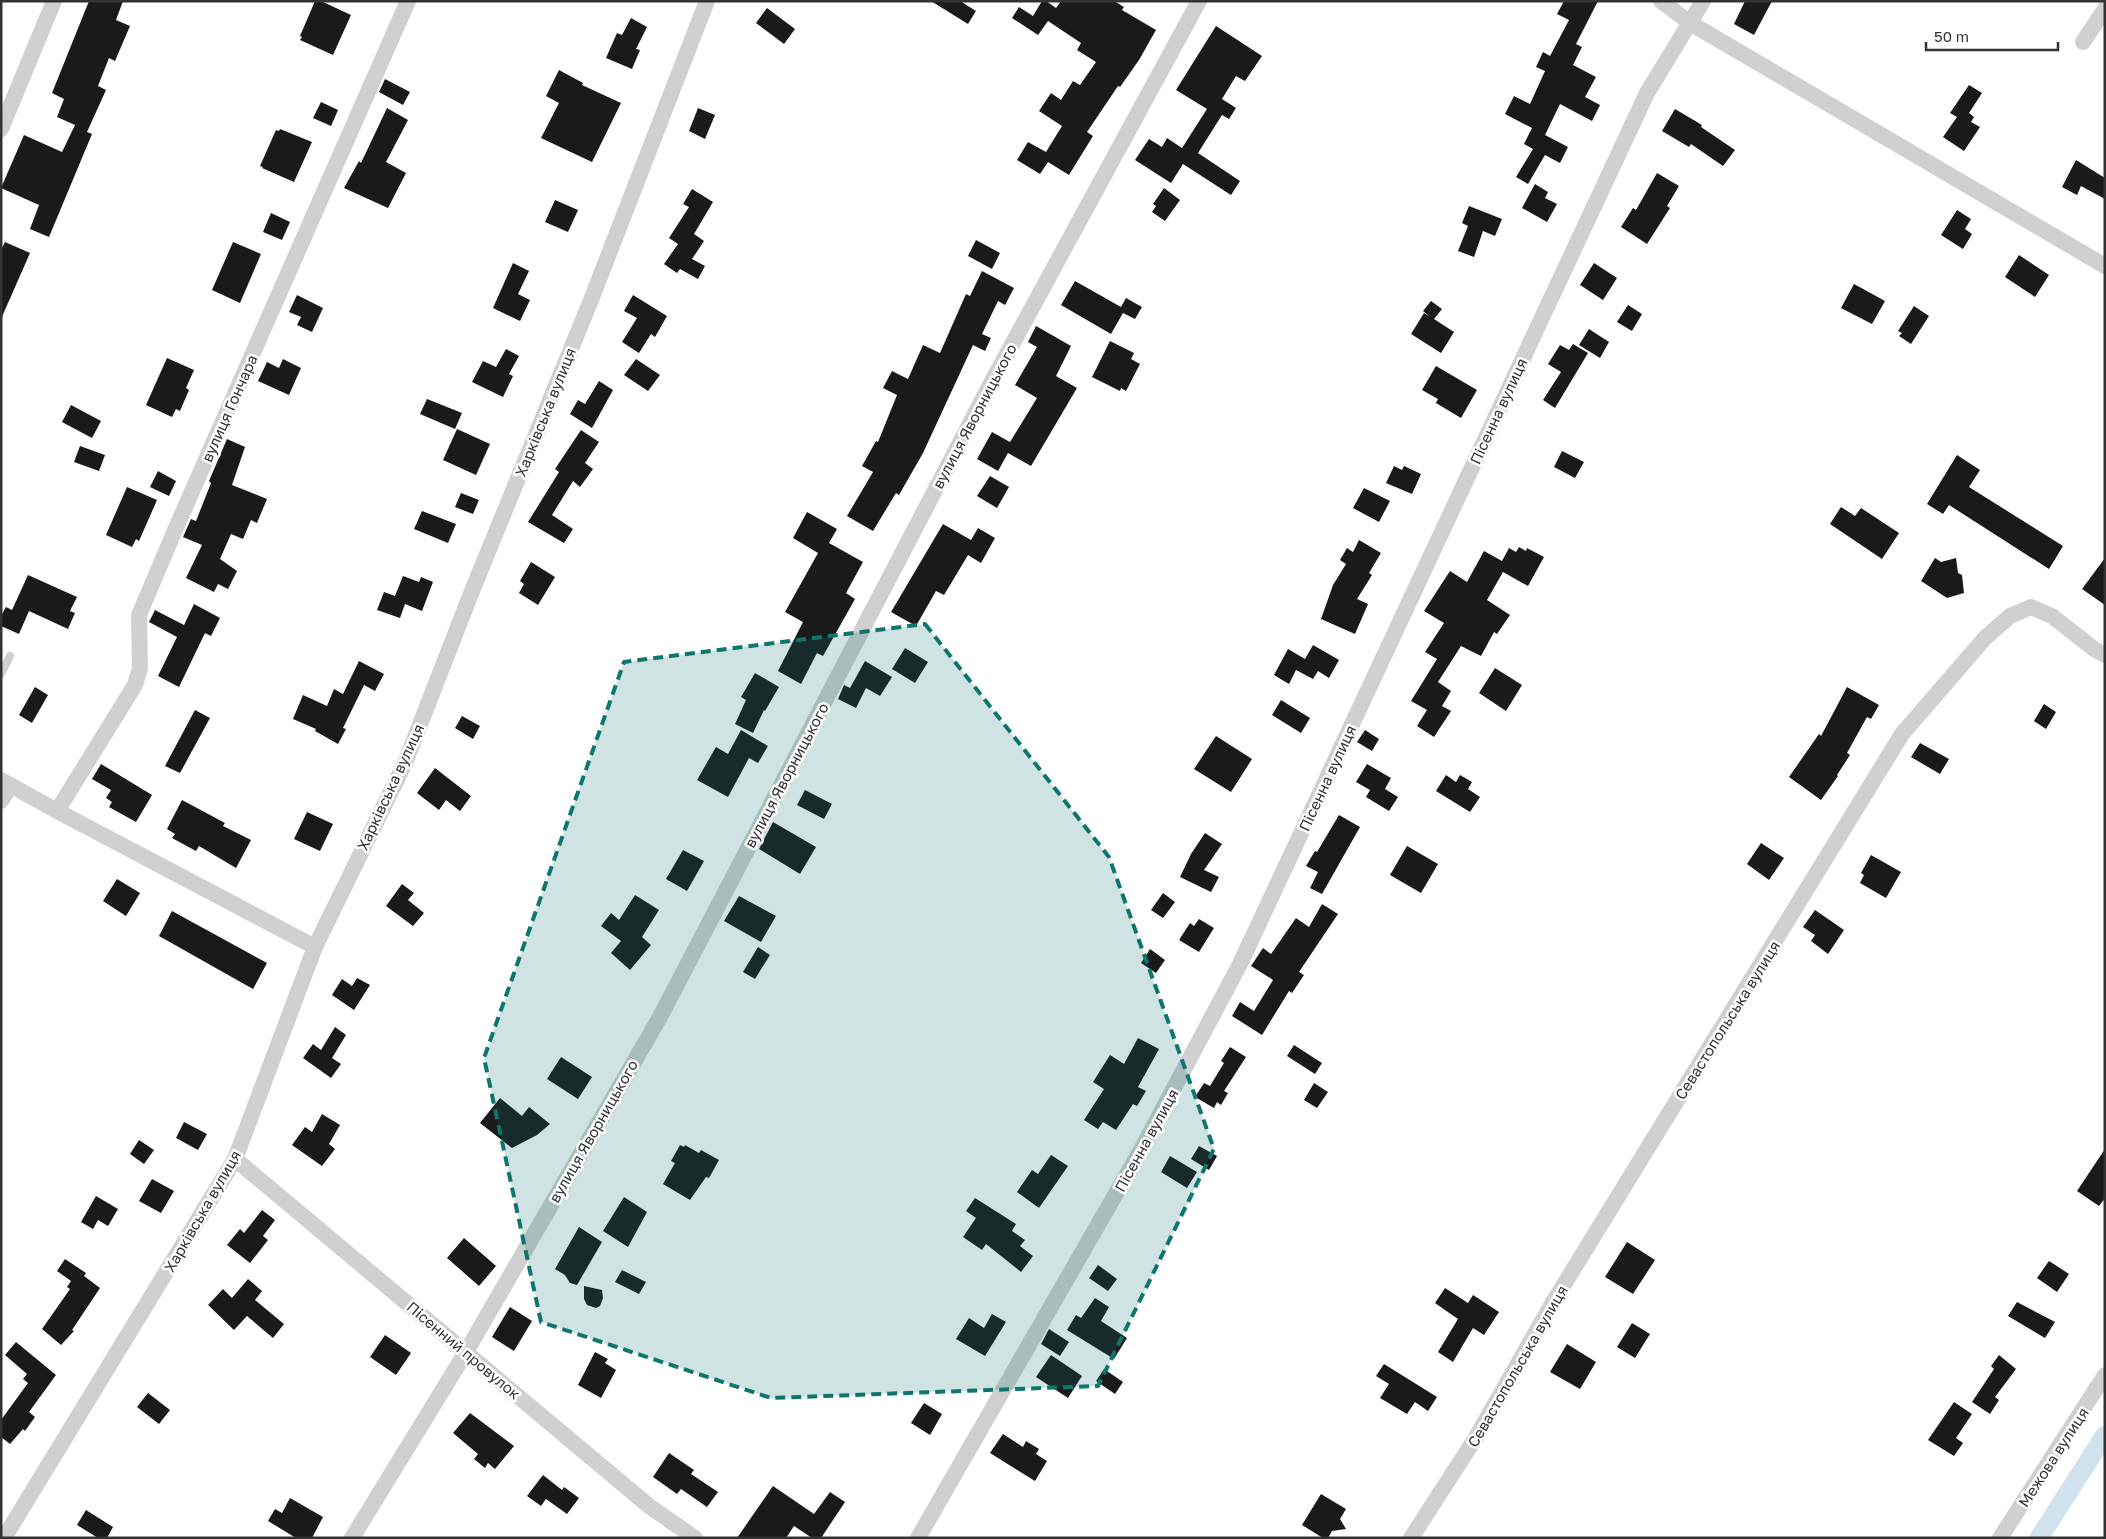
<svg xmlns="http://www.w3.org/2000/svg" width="2106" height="1539" font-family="'Golos Text',sans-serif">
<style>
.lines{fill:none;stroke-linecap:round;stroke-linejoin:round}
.canal{stroke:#cfe2ee;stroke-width:19}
.building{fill:#1a1a1a}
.lane{stroke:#d0d0d0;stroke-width:8}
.street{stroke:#d0d0d0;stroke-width:16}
.marked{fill:#0f766e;fill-opacity:0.2;stroke:#0f766e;stroke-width:4;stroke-dasharray:10 6;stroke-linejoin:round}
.labels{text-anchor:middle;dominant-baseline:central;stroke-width:5;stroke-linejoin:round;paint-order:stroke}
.street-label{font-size:15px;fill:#333;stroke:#fff}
</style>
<rect width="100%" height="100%" fill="#fff"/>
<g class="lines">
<!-- canal -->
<path class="canal" d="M2039 1538 2105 1435"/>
</g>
<!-- building -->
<g class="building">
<path d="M89 1H123L116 20 130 26 115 61 109 58 98 86 106 90 87 132 92 134 49 237 30 229 39 205 1 188 24 135 62 152 75 125 57 117 64 99 52 93Z"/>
<path d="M315 1H321L351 15 333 55 300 40 302 37 300 36Z"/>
<path d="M931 1H960L976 11 968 24Z"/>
<path d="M1042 1H1046L1056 8 1061 1H1114L1124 7 1122 10 1156 30 1139 60 1120 87 1118 86 1087 132 1093 136 1069 175 1048 162 1040 174 1017 160 1028 142 1046 152 1062 126 1039 111 1051 93 1061 100 1073 81 1080 85 1096 62 1077 50 1081 43 1048 21 1038 35 1012 18 1019 7 1033 16Z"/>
<path d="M1564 1H1598L1576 44 1582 47 1573 65 1596 77 1585 97 1600 105 1592 121 1560 104 1545 135 1568 147 1560 163 1545 155 1528 184 1516 177 1533 149 1524 144 1532 128 1505 114 1514 96 1530 104 1545 71 1536 67 1543 52 1550 56 1569 20 1557 14Z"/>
<path d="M1745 1H1772L1754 35 1734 24Z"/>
<path d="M767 8 795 29 784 44 756 23Z"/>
<path d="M631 18 647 27 636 49 640 50 632 69 606 58 617 33 622 35Z"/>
<path d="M1216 26 1262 56 1245 81 1236 76 1222 99 1236 108 1229 119 1222 115 1198 153 1240 181 1231 195 1183 164 1171 183 1135 160 1149 139 1162 147 1167 138 1182 148 1207 109 1176 90Z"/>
<path d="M559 70 583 83 582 85 621 103 592 162 541 138 559 103 546 96Z"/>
<path d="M385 79 410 92 403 105 379 92Z"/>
<path d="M1969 85 1982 93 1969 113 1974 117 1971 122 1980 127 1964 151 1943 137 1957 117 1950 113Z"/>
<path d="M321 102 338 110 331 126 313 118Z"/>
<path d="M387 108 408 120 386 162 406 173 388 208 344 188 359 161 361 163Z"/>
<path d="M698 108 715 115 705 139 689 131Z"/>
<path d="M1675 109 1702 125 1701 127 1735 150 1723 166 1691 144 1689 147 1662 131Z"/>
<path d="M280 129 312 142 294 182 262 168 263 167 260 166 276 130 279 131Z"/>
<path d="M2076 160 2105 178V199L2081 186 2077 195 2062 187Z"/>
<path d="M1657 173 1679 186 1667 206 1670 208 1647 244 1621 227 1633 208 1636 210Z"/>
<path d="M1535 184 1548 192 1545 198 1557 204 1547 222 1522 208Z"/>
<path d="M1164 188 1180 200 1165 221 1152 212 1156 206 1153 204Z"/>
<path d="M692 189 713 202 694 234 704 241 692 259 705 266 698 279 680 269 677 273 664 264 678 244 669 238 689 207 683 204Z"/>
<path d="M555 200 578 210 568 232 545 222Z"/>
<path d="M1469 206 1502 219 1495 236 1483 231 1474 257 1458 251 1468 226 1462 223Z"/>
<path d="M1957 210 1971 219 1965 229 1972 234 1963 249 1941 235Z"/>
<path d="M271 213 290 222 282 240 263 232Z"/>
<path d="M976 240 1000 253 992 269 968 256Z"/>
<path d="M5 242 30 253 1 319V250Z"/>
<path d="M233 242 261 254 240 303 212 290Z"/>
<path d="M2019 255 2049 275 2035 297 2005 277Z"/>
<path d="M513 263 529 271 518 294 530 300 520 321 493 308Z"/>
<path d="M1594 263 1617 278 1603 300 1580 285Z"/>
<path d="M982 271 1014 288 1005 305 998 301 982 334 991 338 985 351 973 345 923 453 899 495 896 493 873 531 847 516 873 472 862 466 876 441 878 442 897 395 883 388 892 371 908 379 923 345 940 353 966 294 970 296Z"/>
<path d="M1075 281 1121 307 1126 298 1142 307 1135 319 1123 313 1111 334 1061 305Z"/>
<path d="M1854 284 1885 301 1872 324 1841 308Z"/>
<path d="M297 295 323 308 312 332 297 325 301 317 289 312Z"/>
<path d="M633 295 667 316 655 337 651 334 639 353 622 342 637 318 624 311Z"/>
<path d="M1431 301 1442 309 1434 319 1454 332 1441 353 1411 334 1424 313 1429 316 1423 311Z"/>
<path d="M1628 305 1642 314 1632 331 1617 322Z"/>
<path d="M1914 306 1929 316 1911 344 1899 336 1902 333 1898 331Z"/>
<path d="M1036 326 1071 346 1056 376 1077 388 1031 466 1008 453 998 471 977 459 992 432 1010 442 1037 398 1015 385 1037 347 1028 342Z"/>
<path d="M1589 329 1609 342 1600 358 1579 345Z"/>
<path d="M1110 341 1134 353 1131 359 1140 364 1126 391 1121 388 1120 391 1092 377Z"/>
<path d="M1573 344 1588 353 1555 408 1543 400 1561 372 1548 364 1560 345 1569 350Z"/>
<path d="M506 349 519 356 509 374 513 376 503 397 472 382 483 361 496 367Z"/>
<path d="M167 358 194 370 186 388 189 390 180 411 176 409 172 417 146 405Z"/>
<path d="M283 359 301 368 289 395 258 381 267 362 279 368Z"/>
<path d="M636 359 660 375 648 391 624 375Z"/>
<path d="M1436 366 1477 390 1461 418 1436 403 1438 399 1422 390Z"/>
<path d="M599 381 613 390 592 428 570 414 578 400 585 404Z"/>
<path d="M427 399 462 413 455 429 420 414Z"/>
<path d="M71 405 101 421 92 438 62 422Z"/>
<path d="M457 429 490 444 476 475 443 460Z"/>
<path d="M581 430 599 442 585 463 593 469 580 487 573 481 552 515 573 529 564 543 528 522 559 472 555 469Z"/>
<path d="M227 439 245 447 232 485 267 499 257 523 251 520 243 539 231 534 220 559 237 571 228 589 218 584 214 592 186 578 202 545 183 537 191 519 196 521 211 483 209 481Z"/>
<path d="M80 446 105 455 99 471 74 462Z"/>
<path d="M1562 451 1584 462 1575 478 1554 467Z"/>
<path d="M1957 455 1980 470 1969 487 2063 546 2049 569 1949 505 1943 514 1927 504Z"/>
<path d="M1394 466 1402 470 1404 466 1421 474 1412 494 1386 483Z"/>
<path d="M158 471 176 481 169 496 150 487Z"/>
<path d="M990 476 1009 487 997 508 977 496Z"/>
<path d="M127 487 157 500 139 541 136 539 132 547 106 535Z"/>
<path d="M1364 488 1390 501 1379 522 1353 508Z"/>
<path d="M461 493 479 500 473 514 455 507Z"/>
<path d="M1841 507 1855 516 1861 508 1899 533 1882 559 1830 524Z"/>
<path d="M422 511 456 524 448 543 414 529Z"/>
<path d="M807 512 837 529 829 543 863 562 846 593 855 599 823 656 817 653 801 684 778 671 803 622 785 612 818 553 793 538Z"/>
<path d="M943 524 971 540 978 528 995 538 981 563 968 555 944 595 936 591 916 626 891 612Z"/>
<path d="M1359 540 1381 553 1369 573 1372 575 1357 599 1368 604 1355 634 1321 619 1333 585 1346 564 1340 560 1347 548 1353 552Z"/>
<path d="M1519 547 1526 551 1527 548 1544 557 1528 586 1503 572 1487 600 1510 615 1497 634 1494 632 1481 656 1461 646 1438 682 1451 691 1442 706 1451 711 1434 737 1417 726 1427 710 1411 701 1437 659 1425 652 1444 623 1424 611 1450 571 1467 582 1484 551 1502 561 1509 548 1516 552Z"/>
<path d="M1935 558 1941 562 1956 558 1958 573 1962 575 1964 593 1947 598 1921 581Z"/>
<path d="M2105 558V605L2082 589Z"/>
<path d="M531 562 555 577 538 605 519 593 524 584 520 581Z"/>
<path d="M28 575 77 597 70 611 75 613 68 629 29 611 19 634 1 626V616L6 607 12 610Z"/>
<path d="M403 576 419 582 421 577 433 582 422 611 405 604 400 618 377 610 384 592 395 596Z"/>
<path d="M194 604 220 618 211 636 205 633 179 687 158 676 177 637 149 622 155 610 184 625Z"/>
<path d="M1313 645 1339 660 1329 678 1318 671 1313 679 1296 670 1289 684 1274 675 1288 649 1305 659Z"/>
<path d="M905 648 928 662 915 683 892 669Z"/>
<path d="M359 661 384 674 375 691 364 685 343 728 346 729 338 744 315 731 316 729 293 719 303 695 327 706 334 689 343 694Z"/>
<path d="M865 661 892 677 880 696 866 688 856 708 838 699 844 685 850 688Z"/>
<path d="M1495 668 1522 685 1506 711 1479 693Z"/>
<path d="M755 673 779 687 765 711 764 710 753 733 735 724 746 700 741 697Z"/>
<path d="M35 687 48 695 32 723 19 715Z"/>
<path d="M1847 687 1879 705 1871 719 1867 717 1847 753 1850 755 1837 775 1838 776 1821 800 1789 777 1819 734 1821 736Z"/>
<path d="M1281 700 1310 718 1301 733 1272 715Z"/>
<path d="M2044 704 2056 712 2046 729 2034 721Z"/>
<path d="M195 710 210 718 180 773 165 766Z"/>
<path d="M462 716 480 726 473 739 455 728Z"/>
<path d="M741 730 768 746 758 763 749 758 728 797 697 780 716 747 728 754Z"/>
<path d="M1365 730 1379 739 1372 751 1357 742Z"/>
<path d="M1216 736 1252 759 1231 792 1194 769Z"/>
<path d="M1920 743 1949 759 1940 774 1911 757Z"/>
<path d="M101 764 152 795 136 822 109 807 112 802 106 798 111 790 92 779Z"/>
<path d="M1367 764 1391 778 1385 789 1398 797 1389 811 1366 797 1370 790 1356 782Z"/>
<path d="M435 768 471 796 460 811 446 800 439 810 417 793Z"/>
<path d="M1446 775 1456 782 1460 775 1472 782 1468 789 1480 797 1470 812 1436 791Z"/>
<path d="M805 790 832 804 824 819 797 805Z"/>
<path d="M182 800 225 823 223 826 251 840 236 868 199 846 196 851 172 838 175 834 167 829Z"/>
<path d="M307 812 333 824 320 851 294 839Z"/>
<path d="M1339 815 1360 827 1322 894 1310 888 1318 872 1306 866 1315 851 1317 852Z"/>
<path d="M773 822 816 847 800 874 759 849Z"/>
<path d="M1205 833 1222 844 1204 870 1219 877 1211 892 1180 877 1191 854Z"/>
<path d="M1761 843 1784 858 1769 880 1747 864Z"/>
<path d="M1407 846 1438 864 1421 893 1390 875Z"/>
<path d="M683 850 704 861 687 891 666 879Z"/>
<path d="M1871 855 1901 872 1886 898 1860 883 1864 875 1861 873Z"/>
<path d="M117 879 140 893 126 916 103 901Z"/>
<path d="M402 884 414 893 408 900 424 913 413 926 386 906Z"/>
<path d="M1163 893 1175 902 1163 918 1151 910Z"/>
<path d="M635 895 659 910 642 937 651 945 630 970 611 953 621 941 601 926 611 913 619 920Z"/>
<path d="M739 896 776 916 761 942 724 921Z"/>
<path d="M1322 904 1338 914 1299 972 1304 975 1292 993 1289 991 1262 1035 1232 1016 1240 1002 1254 1011 1273 980 1251 966 1263 948 1271 954 1296 918 1309 927Z"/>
<path d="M1815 910 1844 930 1828 954 1811 941 1815 935 1803 927Z"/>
<path d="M172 911 267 963 253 989 159 936Z"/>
<path d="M1199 919 1214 928 1199 952 1179 940 1190 923 1194 926Z"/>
<path d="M758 947 770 955 755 979 743 972Z"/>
<path d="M1150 949 1165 960 1156 973 1141 963Z"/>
<path d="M357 978 370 985 354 1010 332 995 342 979 352 986Z"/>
<path d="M335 1027 346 1035 332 1058 341 1064 331 1078 303 1058 313 1044 321 1050Z"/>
<path d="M1138 1038 1159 1049 1138 1087 1146 1091 1137 1106 1133 1104 1116 1130 1103 1122 1098 1129 1084 1120 1104 1089 1093 1082 1110 1055 1124 1064Z"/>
<path d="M1294 1045 1322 1063 1315 1074 1287 1056Z"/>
<path d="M1230 1047 1246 1057 1224 1091 1228 1093 1221 1105 1217 1102 1214 1108 1195 1097 1204 1083 1210 1086 1224 1063 1221 1061Z"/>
<path d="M561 1057 592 1077 578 1099 547 1079Z"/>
<path d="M1314 1083 1328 1092 1317 1108 1304 1100Z"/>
<path d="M500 1098 522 1116 529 1107 550 1124 537 1135 512 1148 480 1123Z"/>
<path d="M322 1114 340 1125 329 1144 335 1149 322 1166 292 1145 305 1127 312 1132Z"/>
<path d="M184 1122 207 1134 198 1150 176 1138Z"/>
<path d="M139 1140 154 1150 144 1164 130 1154Z"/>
<path d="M680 1145 684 1147 685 1145 699 1153 701 1150 719 1160 709 1178 706 1177 690 1200 663 1184 675 1163 671 1161Z"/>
<path d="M1199 1146 1217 1156 1209 1170 1191 1159Z"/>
<path d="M2105 1149V1198L2099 1206 2077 1191Z"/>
<path d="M1051 1155 1068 1166 1039 1208 1017 1192 1032 1170 1038 1174Z"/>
<path d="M1170 1156 1197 1172 1187 1188 1161 1172Z"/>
<path d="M152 1179 174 1191 161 1213 139 1201Z"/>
<path d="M96 1196 118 1209 108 1226 98 1220 93 1229 81 1222Z"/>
<path d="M624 1197 647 1212 628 1247 603 1231Z"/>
<path d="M975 1198 1016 1224 1012 1231 1025 1240 1020 1246 1033 1256 1021 1272 986 1244 982 1250 963 1237 976 1218 966 1211Z"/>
<path d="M262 1210 275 1220 263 1236 268 1240 250 1263 227 1245 240 1229 244 1233Z"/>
<path d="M579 1227 602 1242 577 1285 570 1283 565 1275 555 1269Z"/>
<path d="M464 1238 496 1266 479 1286 447 1258Z"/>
<path d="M1627 1242 1655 1260 1633 1294 1605 1277Z"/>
<path d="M65 1259 86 1273 84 1276 100 1288 72 1330 74 1331 61 1345 42 1329 70 1289 67 1287 71 1281 57 1271Z"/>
<path d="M2049 1261 2069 1274 2057 1292 2037 1278Z"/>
<path d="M1098 1265 1117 1279 1108 1291 1089 1278Z"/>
<path d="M622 1270 646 1282 639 1294 615 1282Z"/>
<path d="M248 1279 262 1291 255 1300 284 1324 273 1338 247 1316 234 1330 208 1305 223 1289 232 1298Z"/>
<path d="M584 1286 602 1290 603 1298 600 1306 596 1308 587 1305 584 1299Z"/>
<path d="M1445 1288 1468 1303 1473 1295 1499 1312 1484 1335 1473 1328 1453 1362 1438 1352 1458 1319 1435 1303Z"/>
<path d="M1095 1298 1109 1307 1101 1321 1127 1338 1114 1359 1067 1330 1076 1315 1081 1318Z"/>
<path d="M2017 1302 2055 1322 2045 1338 2008 1316Z"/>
<path d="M510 1307 532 1321 514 1351 492 1337Z"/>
<path d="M992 1314 1006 1322 985 1356 956 1339 969 1318 984 1328Z"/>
<path d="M1632 1323 1650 1334 1635 1358 1617 1347Z"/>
<path d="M1049 1329 1069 1342 1060 1356 1041 1344Z"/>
<path d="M385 1335 411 1353 396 1375 370 1357Z"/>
<path d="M16 1342 56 1375 29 1412 35 1417 25 1431 23 1429 10 1444 1 1437V1420L28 1383 23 1379 27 1374 5 1355Z"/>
<path d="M1567 1344 1596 1362 1580 1389 1550 1372Z"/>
<path d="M595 1352 608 1359 605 1363 616 1370 601 1398 578 1385Z"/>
<path d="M1051 1355 1082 1376 1068 1398 1036 1377Z"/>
<path d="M1999 1355 2016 1369 1995 1397 1999 1400 1990 1414 1972 1402 1994 1369 1991 1366Z"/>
<path d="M1384 1364 1437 1397 1428 1411 1415 1402 1407 1414 1380 1398 1389 1384 1376 1376Z"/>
<path d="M1104 1369 1123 1382 1115 1394 1096 1381Z"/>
<path d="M148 1393 170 1410 159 1424 137 1407Z"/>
<path d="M1954 1402 1972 1414 1956 1438 1963 1443 1954 1456 1928 1440Z"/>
<path d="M924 1403 942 1414 930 1435 911 1423Z"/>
<path d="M470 1413 514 1446 495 1469 488 1463 485 1468 474 1459 478 1454 453 1433Z"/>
<path d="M1003 1434 1023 1447 1026 1441 1039 1449 1036 1454 1047 1461 1035 1481 990 1453Z"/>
<path d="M669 1453 694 1470 691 1474 718 1492 707 1507 681 1489 677 1494 653 1477Z"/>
<path d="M543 1475 562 1490 564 1487 579 1498 567 1514 546 1499 541 1506 527 1496Z"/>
<path d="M773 1486 814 1514 830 1492 845 1502 821 1538H812L794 1526 786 1538H737Z"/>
<path d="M1321 1494 1346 1509 1340 1519 1346 1529 1332 1531 1328 1538H1323L1302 1525Z"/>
<path d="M290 1498 323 1517 312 1538H296L268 1521 275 1509 282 1513Z"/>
<path d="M86 1510 113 1527 107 1538H98L77 1525Z"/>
</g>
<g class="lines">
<!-- lane -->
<path class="lane" d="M1 674 10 656"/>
<!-- street -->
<g class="street">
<path d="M1661 1 1690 23 2105 266"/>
<path d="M2083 42 2105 9"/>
<path d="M1 129 54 1"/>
<path d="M1 780 57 811 315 947"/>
<path d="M1 801 11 785"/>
<path d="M57 811 135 685 140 668 139 615 175 530 408 1"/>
<path d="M235 1159 649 1506 695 1538"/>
<path d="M4 1538 235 1159 315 947 405 763 472 591 591 300 707 1"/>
<path d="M352 1538 466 1352 660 1017 990 385 1199 1"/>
<path d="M918 1538 1141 1150 1240 964 1647 93 1703 1"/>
<path d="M1411 1538 1475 1439 1552 1304 1902 734 1985 638 2010 616 2031 607 2052 616 2094 649 2105 655"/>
<path d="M2000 1538 2105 1375"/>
</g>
</g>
<!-- marked area -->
<path class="marked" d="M925 624 1109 857 1214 1149 1098 1386 771 1398 541 1322 484 1058 624 662Z"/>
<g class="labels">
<!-- street labels -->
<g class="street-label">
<text transform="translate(229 408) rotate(-66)">вулиця Гончара</text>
<text transform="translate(1498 411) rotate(-65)">Пісенна вулиця</text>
<text transform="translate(545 412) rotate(-68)">Харківська вулиця</text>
<text transform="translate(974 416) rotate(-62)">вулиця Яворницького</text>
<text transform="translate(786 775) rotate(-62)">вулиця Яворницького</text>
<text transform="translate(1327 778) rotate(-65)">Пісенна вулиця</text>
<text transform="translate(390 787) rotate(-65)">Харківська вулиця</text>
<text transform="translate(1727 1020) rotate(-58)">Севастопольська вулиця</text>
<text transform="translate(593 1131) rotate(-60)">вулиця Яворницького</text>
<text transform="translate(1146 1140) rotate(-61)">Пісенна вулиця</text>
<text transform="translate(202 1211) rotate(-60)">Харківська вулиця</text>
<text transform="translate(464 1350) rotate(40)">Пісенний провулок</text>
<text transform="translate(1517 1366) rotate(-60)">Севастопольська вулиця</text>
<text transform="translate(2053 1457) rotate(-57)">Межова вулиця</text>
</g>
</g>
<!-- border -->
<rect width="2106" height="1539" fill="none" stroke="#333333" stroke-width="5"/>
<!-- scale -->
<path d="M1926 42v8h132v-8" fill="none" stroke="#333333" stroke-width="2.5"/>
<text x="1934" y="42" font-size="15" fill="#333333" stroke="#ffffff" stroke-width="4" paint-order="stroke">50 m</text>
</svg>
